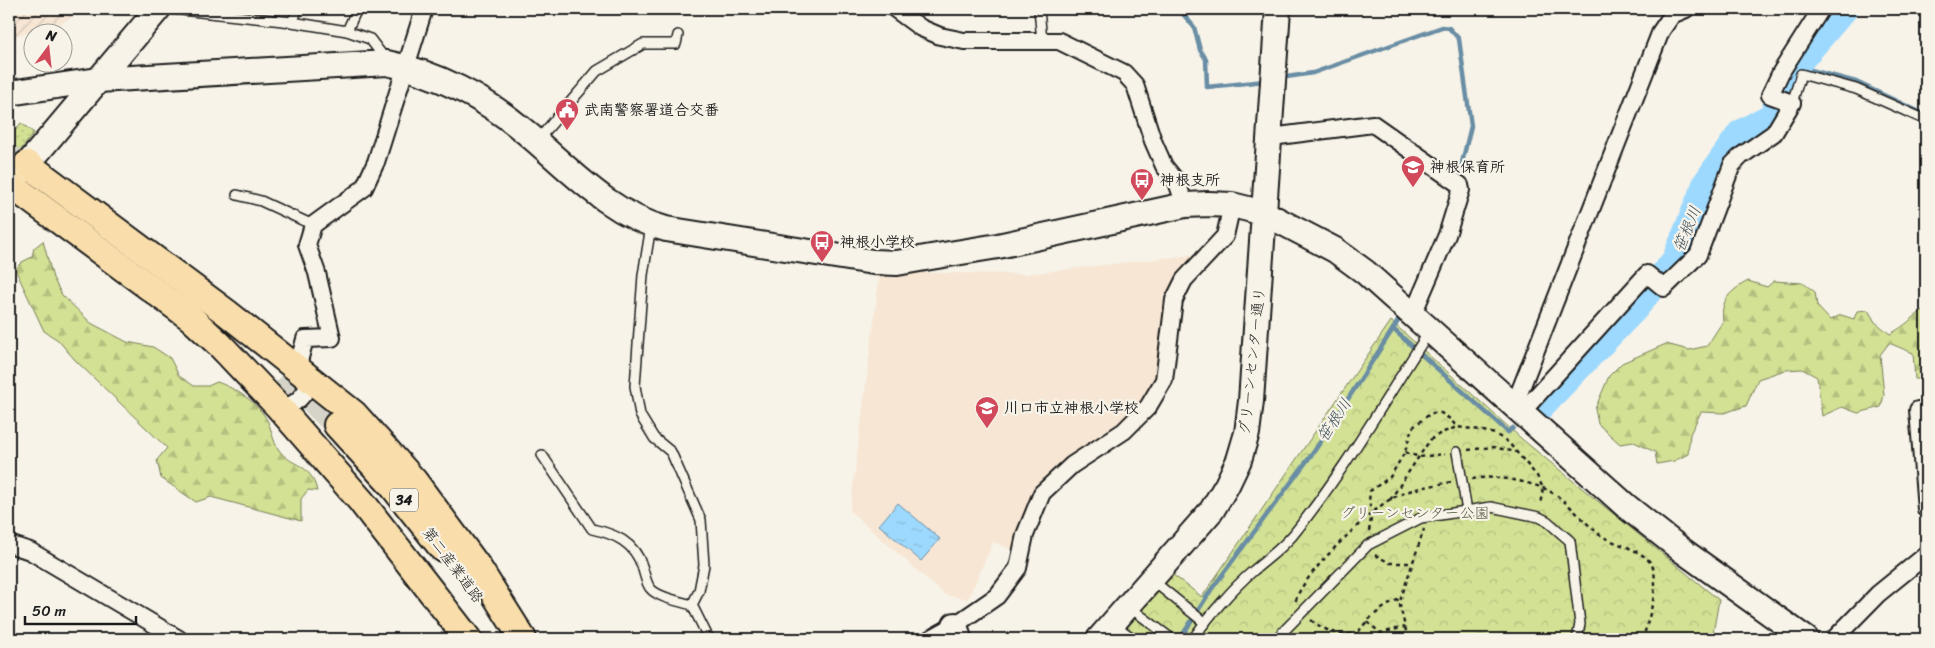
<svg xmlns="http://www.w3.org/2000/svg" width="1935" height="648" font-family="Sriracha,'Klee One',sans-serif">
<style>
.built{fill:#f7e6d4}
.industrial{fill:url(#industrial-furrows)}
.grass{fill:url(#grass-dots);stroke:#777e58}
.forest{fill:url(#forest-firs);stroke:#777e58}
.park{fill:url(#park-crowns);stroke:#777e58}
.water{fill:url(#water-ripples);stroke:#698da4}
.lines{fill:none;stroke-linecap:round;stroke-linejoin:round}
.stream{stroke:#698da4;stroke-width:4.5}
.river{stroke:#9dd9fe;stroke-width:26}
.primary-tunnel{stroke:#d6d3c9;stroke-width:26;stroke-dasharray:26 13;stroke-linecap:butt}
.lane-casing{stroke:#1c1c1c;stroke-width:12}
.street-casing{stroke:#1c1c1c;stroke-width:20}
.secondary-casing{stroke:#1c1c1c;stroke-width:28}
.primary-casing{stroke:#1c1c1c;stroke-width:30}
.path{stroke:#1c1c1c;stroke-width:2.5;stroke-dasharray:4 4;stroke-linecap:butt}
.lane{stroke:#f7f3e8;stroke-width:9}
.street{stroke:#f7f3e8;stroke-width:16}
.secondary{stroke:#f7f3e8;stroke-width:24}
.primary{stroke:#f9deab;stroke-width:26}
.labels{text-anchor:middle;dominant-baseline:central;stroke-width:4.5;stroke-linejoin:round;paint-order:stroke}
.shield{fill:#f7f3e8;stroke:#5e5c59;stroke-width:1}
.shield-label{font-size:14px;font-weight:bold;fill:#1c1c1c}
.poi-label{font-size:15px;font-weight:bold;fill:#1c1c1c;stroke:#f7f3e8;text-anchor:start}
.street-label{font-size:15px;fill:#1c1c1c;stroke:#f7f3e8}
.park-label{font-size:15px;fill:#535740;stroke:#f7f3e8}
.water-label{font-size:16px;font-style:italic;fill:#435560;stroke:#f7f3e8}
</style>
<defs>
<pattern id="industrial-furrows" width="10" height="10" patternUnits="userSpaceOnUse" patternTransform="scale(1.25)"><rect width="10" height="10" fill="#f7e6d4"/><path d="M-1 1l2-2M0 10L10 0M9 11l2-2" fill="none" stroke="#d3c5b5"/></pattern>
<pattern id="grass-dots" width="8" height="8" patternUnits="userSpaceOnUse" patternTransform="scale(1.25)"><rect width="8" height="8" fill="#d2e194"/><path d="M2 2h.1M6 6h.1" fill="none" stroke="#b4c07f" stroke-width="1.8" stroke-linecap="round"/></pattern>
<pattern id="forest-firs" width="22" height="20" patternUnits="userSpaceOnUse" patternTransform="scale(1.25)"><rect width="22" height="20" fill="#d2e194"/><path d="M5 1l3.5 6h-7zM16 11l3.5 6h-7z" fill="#b4c07f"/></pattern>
<pattern id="park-crowns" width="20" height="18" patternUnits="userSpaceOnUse" patternTransform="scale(1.25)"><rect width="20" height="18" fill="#d2e194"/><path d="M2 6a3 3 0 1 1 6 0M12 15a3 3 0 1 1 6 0" fill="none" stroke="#b4c07f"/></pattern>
<pattern id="water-ripples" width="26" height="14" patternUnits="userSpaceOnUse" patternTransform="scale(1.25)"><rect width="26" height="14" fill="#9dd9fe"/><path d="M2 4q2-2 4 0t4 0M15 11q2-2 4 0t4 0" fill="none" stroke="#87bad9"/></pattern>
</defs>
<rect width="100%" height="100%" fill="#f7f3e8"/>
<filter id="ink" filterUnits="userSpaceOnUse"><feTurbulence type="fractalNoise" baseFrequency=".02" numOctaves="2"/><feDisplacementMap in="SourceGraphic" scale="10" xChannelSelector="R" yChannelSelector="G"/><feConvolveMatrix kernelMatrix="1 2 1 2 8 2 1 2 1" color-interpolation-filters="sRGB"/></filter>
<g filter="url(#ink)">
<!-- built -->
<path class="built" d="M1199 254 1180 274 1155 387 1126 419 1059 465 1038 487 1027 504 1013 550 993 542 968 599 945 595 850 511 880 272 1027 274Z"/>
<!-- industrial -->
<path class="industrial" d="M9 9H84L60 24 9 38Z"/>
<!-- grass -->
<path class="grass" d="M21 123 34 133 9 165V139Z"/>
<!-- forest -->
<g class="forest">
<path d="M43 241 53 278 62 295 91 323 127 342 153 347 170 358 179 376 194 386H208L217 382C235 388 259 403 268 422 272 431 273 442 279 450 292 468 310 461 317 491L308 490 301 499V521L211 497 196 502 161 478 157 460 167 448 75 360 58 340 44 331 15 269 22 262 32 257 34 248Z"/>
<path d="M1748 281 1767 287 1774 281 1803 283 1815 292 1817 306 1830 320 1841 315 1854 319 1857 311 1868 310 1875 322 1890 334C1904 327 1913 317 1926 308V379H1915L1913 353 1889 343 1880 355 1884 395 1881 407 1858 413 1842 407 1822 416 1817 377 1802 369 1785 370 1758 379 1746 406 1724 413 1701 412 1690 434 1688 454 1674 461 1657 464 1655 452 1634 442 1620 444 1598 424 1595 409 1609 376 1622 363 1666 344 1689 350 1707 346 1723 321C1720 300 1730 291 1748 281Z"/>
</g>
<!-- park -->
<path class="park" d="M1391 321 1523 440 1719 600 1712 639H1115L1172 574 1202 597Z"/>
<!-- water -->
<path class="water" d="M898 503 940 539 921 561 879 525Z"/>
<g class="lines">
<!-- stream -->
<g class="stream">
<path d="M1181 9 1183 14 1194 27 1200 50 1206 59 1207 87 1265 81"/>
<path d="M1796 66 1856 82 1926 115"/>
<path d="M1280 78 1313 73 1442 27 1449 28 1459 39 1471 126 1458 179"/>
<path d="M1393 329 1402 315"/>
<path d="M1180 639 1211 590 1315 450 1393 329 1508 432 1513 428"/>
</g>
<!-- river -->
<path class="river" d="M1541 407 1636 308 1675 259 1706 182 1740 133 1771 116 1796 66 1845 9"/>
<!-- primary-tunnel -->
<g class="primary-tunnel">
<path d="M9 157 42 182"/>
<path d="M285 373 337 425"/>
</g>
<!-- lane casing -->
<g class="lane-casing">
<g id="lane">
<path d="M172 9 292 22 347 31 370 39 386 60"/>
<path d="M1039 9 1042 41"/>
<path d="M292 22 298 9"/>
<path d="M347 31 357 9"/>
<path d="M1792 103 1801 74 1856 89 1926 120"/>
<path d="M537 141 597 71 643 44H676L678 35"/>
<path d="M237 195 261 201 313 225"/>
<path d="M651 226 643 275 635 386 640 415 654 438 671 452 701 520 704 565 699 591 692 605"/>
<path d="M1457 452 1467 511"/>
<path d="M542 455 592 529C615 534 634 542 642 566 644 572 646 583 650 588 658 598 680 601 692 605L709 639"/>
<path d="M1152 580 1205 623"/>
<path d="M1128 606 1172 639"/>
<path d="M1114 625 1134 639"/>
<path d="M1193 639C1207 618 1234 587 1253 571 1267 559 1281 549 1293 535 1343 473 1386 398 1429 332"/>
<path d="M1276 639 1368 545 1421 518 1491 507 1539 517 1547 521 1570 541 1580 624 1577 639"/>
</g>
</g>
<!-- street casing -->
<g class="street-casing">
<g id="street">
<path d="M895 9 921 28 940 36 964 41H1059L1124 73 1135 85 1153 141 1164 166 1177 182 1185 205"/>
<path d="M1271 137 1373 124 1460 185 1461 190 1447 235 1413 314"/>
<path d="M297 369 305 339 332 338 317 273 307 245 313 225 364 188 376 162 424 9"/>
<path d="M278 406C292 410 311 392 308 378"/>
<path d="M1514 406 1661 31 1672 15 1686 9"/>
<path d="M1918 410 1926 509"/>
<path d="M1521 413 1647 274 1664 288 1698 255 1732 165 1741 156 1774 133 1792 103 1770 95 1781 72 1821 9"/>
<path d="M9 544 30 551 179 639"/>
<path d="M930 639 955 625 997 596 1018 568 1025 535 1042 493 1072 465 1124 431 1148 407 1164 380 1174 300 1184 280 1225 236 1232 205"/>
<path d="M1834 639 1878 594 1926 555"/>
</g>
</g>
<!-- secondary casing -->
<g class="secondary-casing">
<g id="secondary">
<path d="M9 93 98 80 387 63C436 73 485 98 523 130 568 167 608 214 666 229L873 262 897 263 931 257 998 246 1185 205 1209 204 1232 205 1264 213 1335 250 1365 272 1626 506 1683 551 1806 639"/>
<path d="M16 178 158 9"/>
<path d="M955 625 959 639"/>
<path d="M1099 639 1212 510 1227 485 1239 460 1247 433 1251 401 1278 9"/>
</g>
</g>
<!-- primary casing -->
<g class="primary-casing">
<g id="primary">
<path d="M27 164 227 313 354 414 414 481 477 566 523 639"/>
<path d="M11 185 191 318 219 344 278 406 361 501 468 639"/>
<path d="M337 425 391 484 442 548"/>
</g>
</g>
<!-- path -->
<g class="path">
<path d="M1468 450 1493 447 1516 452"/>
<path d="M1405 452 1419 457 1445 454"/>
<path d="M1472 479C1494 475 1521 480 1543 488 1566 497 1582 522 1602 536 1617 546 1651 550 1654 572 1658 593 1648 619 1643 639"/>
<path d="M1390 500 1430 440 1441 433 1457 427 1480 430 1495 434 1508 442 1537 476 1543 488 1540 505"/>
<path d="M1369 531 1372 513 1369 502 1370 491 1390 477 1405 452 1412 428 1431 413H1441L1450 419 1457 427"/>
<path d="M1375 555 1390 563H1411"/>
<path d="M1296 601C1299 578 1368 513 1389 500 1408 489 1430 486 1451 482"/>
<path d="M1311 620C1325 631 1340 637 1358 633"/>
<path d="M1367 622 1381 633 1405 627"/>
<path d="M1355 639C1363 620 1383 607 1401 598"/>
<path d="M1408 639 1400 606 1401 598 1424 529"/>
</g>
<!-- lane -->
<use href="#lane" class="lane"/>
<!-- street -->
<use href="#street" class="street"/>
<!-- secondary -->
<use href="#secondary" class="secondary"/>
<!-- primary -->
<use href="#primary" class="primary"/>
</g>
</g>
<!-- icons -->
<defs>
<g id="civic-pin" transform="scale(1.25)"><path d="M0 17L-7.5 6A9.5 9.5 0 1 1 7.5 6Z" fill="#d1495b" stroke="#f7f3e8"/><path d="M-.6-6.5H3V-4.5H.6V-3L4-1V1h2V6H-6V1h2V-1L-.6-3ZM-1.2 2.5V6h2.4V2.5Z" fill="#fff"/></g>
<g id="school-pin" transform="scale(1.25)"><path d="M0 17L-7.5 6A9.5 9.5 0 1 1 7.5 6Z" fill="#d1495b" stroke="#f7f3e8"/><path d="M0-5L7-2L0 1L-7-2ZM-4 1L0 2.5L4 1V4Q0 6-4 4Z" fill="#fff"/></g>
<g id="bus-pin" transform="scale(1.25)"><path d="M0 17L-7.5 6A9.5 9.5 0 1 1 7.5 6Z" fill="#d1495b" stroke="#f7f3e8"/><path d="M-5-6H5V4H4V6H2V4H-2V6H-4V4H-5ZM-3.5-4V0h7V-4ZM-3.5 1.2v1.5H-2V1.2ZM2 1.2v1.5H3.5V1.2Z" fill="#fff"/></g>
</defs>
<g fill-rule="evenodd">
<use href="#civic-pin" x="567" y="110"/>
<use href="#school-pin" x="1413" y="167"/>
<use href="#bus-pin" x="1142" y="180"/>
<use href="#bus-pin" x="822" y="242"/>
<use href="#school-pin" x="987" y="408"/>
</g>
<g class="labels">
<!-- shield labels -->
<rect class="shield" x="390" y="488.5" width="28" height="23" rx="4"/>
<g class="shield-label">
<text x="404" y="500">34</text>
</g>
<!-- poi labels -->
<g class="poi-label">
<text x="584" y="110">武南警察署道合交番</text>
<text x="1430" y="167">神根保育所</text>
<text x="1160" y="180">神根支所</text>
<text x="840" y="242">神根小学校</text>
<text x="1004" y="408">川口市立神根小学校</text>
</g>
<!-- street labels -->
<g class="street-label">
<text transform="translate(1252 361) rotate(-84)">グリーンセンター通り</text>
<text transform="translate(453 565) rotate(53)">第二産業道路</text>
</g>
<!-- park labels -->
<g class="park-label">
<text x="1415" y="513">グリーンセンター公園</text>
</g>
<!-- water labels -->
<g class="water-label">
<text transform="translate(1687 229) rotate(-68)">笹根川</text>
<text transform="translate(1334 420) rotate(-57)">笹根川</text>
</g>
</g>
<!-- margin -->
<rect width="1935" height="648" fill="none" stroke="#f7f3e8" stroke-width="30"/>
<rect x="15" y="15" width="1905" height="618" fill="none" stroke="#1c1c1c" stroke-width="2" filter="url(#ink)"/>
<!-- north arrow -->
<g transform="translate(48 48) rotate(15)"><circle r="24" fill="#f7f3e8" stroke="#9f9d96"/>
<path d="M0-4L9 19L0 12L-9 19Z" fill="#d1495b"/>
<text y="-8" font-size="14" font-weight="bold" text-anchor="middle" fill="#1c1c1c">N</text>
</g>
<!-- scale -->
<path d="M25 616v8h111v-8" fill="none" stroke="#1c1c1c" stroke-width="2.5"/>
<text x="32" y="616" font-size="15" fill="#1c1c1c" stroke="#f7f3e8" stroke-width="4" paint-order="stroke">50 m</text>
</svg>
